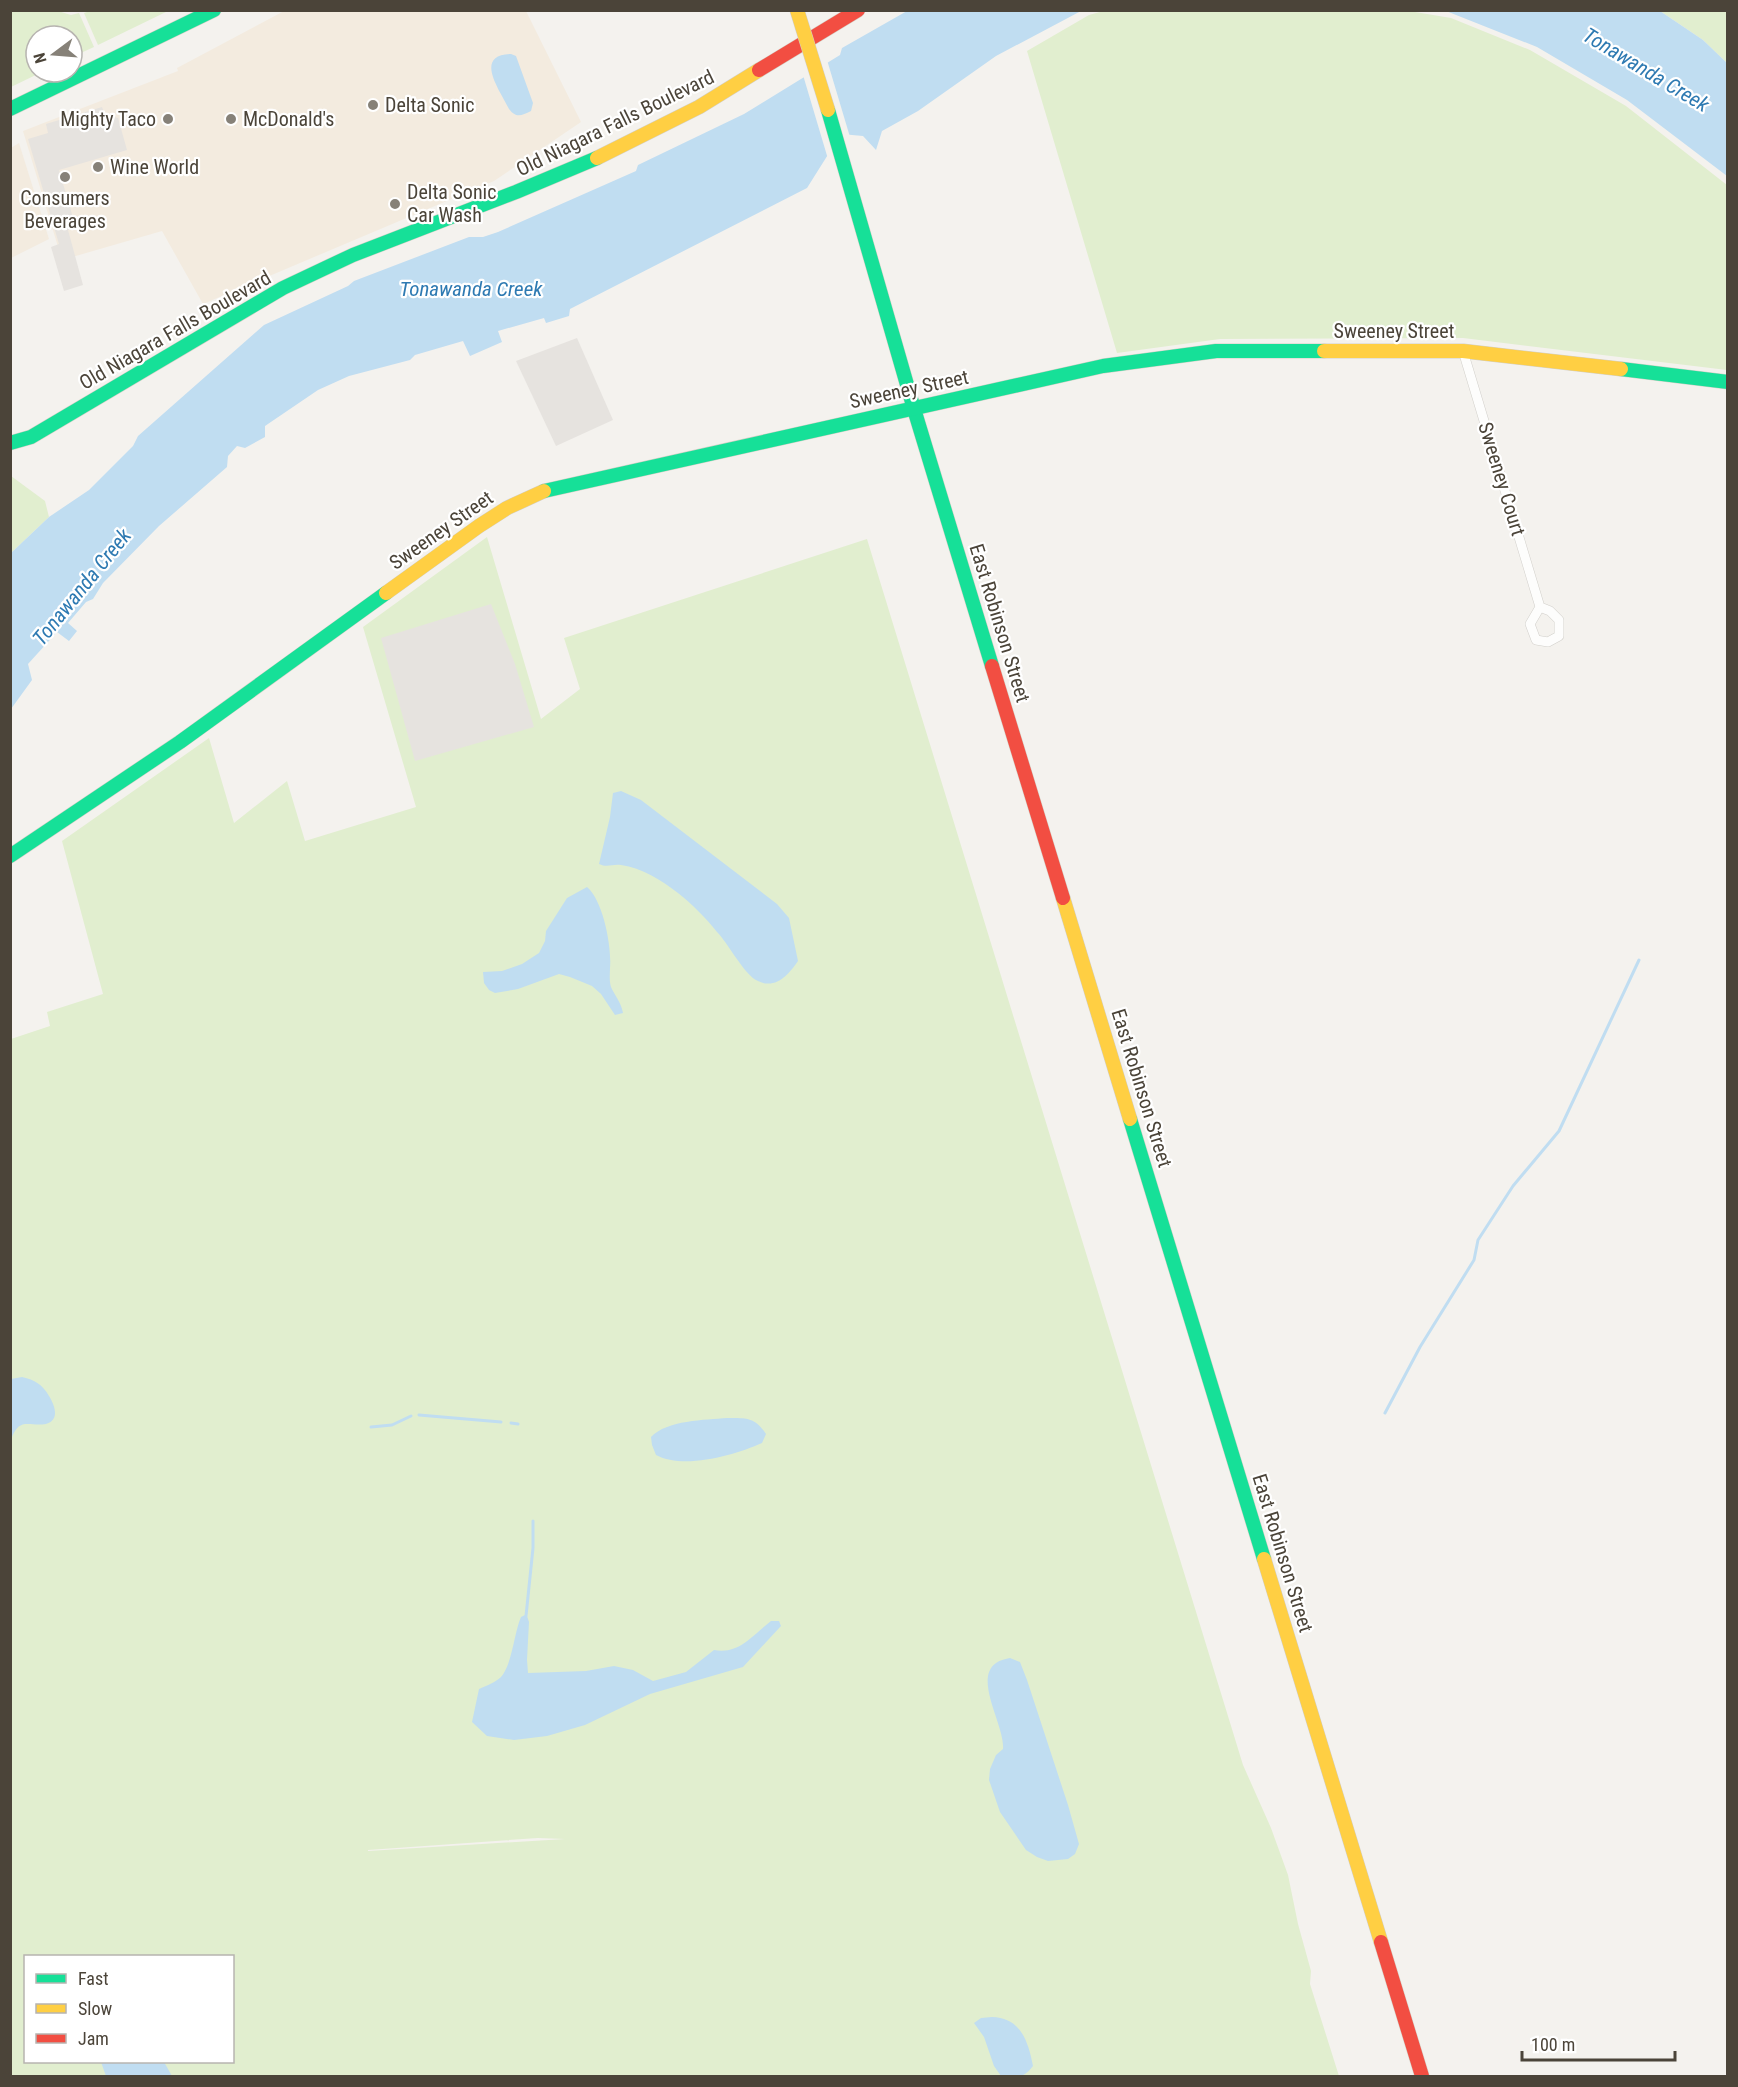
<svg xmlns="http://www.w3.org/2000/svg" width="1738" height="2087" font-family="'Roboto Condensed',sans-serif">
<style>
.commercial{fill:#f3ebdf}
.green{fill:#e1eecf;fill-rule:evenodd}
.parking{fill:#e6e3df}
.water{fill:#c0ddf1}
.pier{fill:#f4f2ee}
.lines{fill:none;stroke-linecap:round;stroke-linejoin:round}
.stream{stroke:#c0ddf1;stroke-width:3}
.street-casing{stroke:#d2d0cb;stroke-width:10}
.fast-casing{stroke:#d3cfc5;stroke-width:15}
.slow-casing{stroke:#d3cfc5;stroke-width:15}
.jam-casing{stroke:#d3cfc5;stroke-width:15}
.street{stroke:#fdfdfc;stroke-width:9}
.fast{stroke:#16e098;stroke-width:14}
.slow{stroke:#ffcf43;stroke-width:14}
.jam{stroke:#f24e42;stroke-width:14}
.slow-bridge-casing{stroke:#d3cfc5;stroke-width:15;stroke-linecap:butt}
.slow-bridge{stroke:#ffcf43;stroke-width:14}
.poi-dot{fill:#868178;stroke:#fff;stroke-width:2}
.labels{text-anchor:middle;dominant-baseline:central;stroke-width:4.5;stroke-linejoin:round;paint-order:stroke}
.poi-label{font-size:20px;fill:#4b4439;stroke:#fff;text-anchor:start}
.street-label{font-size:20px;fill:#4b4439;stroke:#fff}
.water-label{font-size:21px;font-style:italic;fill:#2e7ab2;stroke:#fff}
</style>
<rect width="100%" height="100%" fill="#f4f2ee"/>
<!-- commercial -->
<g class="commercial">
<path d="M286 10 526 11 581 122 494 181 203 304 162 231 62 260 23 131 178 71 177 68Z"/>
<path d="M19 143 49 239 11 258V148Z"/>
</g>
<!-- green -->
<g class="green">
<path d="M11 10 58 11 71 15 79 13 94 47 72 57V36H36V72H42L11 87Z"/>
<path d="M1107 10 1409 11 1451 18 1530 50 1626 106 1727 185V370L1463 338 1220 339 1117 353 1027 51 1089 15Z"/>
<path d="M90 11V10L168 11 98 45 84 13Z"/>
<path d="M1660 11H1727V63L1703 40Z"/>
<path d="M11 476 45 501 49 517 11 553Z"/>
<path d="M487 537 541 719 580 689 564 638 867 539 1243 1765 1271 1828 1288 1875 1298 1924 1311 1971 1310 1984 1339 2076H11V1039L50 1026 47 1012 103 994 62 841 209 738 234 823 287 781 305 841 416 807 363 627ZM538 1838 565 1839 368 1851V1850ZM26 1956H232V2062H26Z"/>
</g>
<!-- parking -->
<g class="parking">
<path d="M102 107 105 115 118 118 127 150 59 170 76 228 68 230 83 285 64 291 51 247 59 244 28 139 48 133 46 124Z"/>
<path d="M577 338 613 420 556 446 516 361Z"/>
<path d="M491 604 515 664 534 727 415 761 381 638Z"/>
</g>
<!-- water -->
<g class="water">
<path d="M907 11H1081L996 56 918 111 882 131 876 150 863 136 841 134 807 188 570 309 569 316 546 323 544 318 498 331 502 342 470 356 463 341 415 355 410 360 349 376 318 390 265 426V437L245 448 237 446 228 456 227 467 159 526 103 583 93 599 86 602 68 623 77 631 69 641 57 632 28 664 32 680 11 709V553L49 517 89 490 133 446 138 436 264 325 348 286 354 281 469 237H483L498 232 636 171 638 165 744 114 840 55 842 48Z"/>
<path d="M1446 11H1660L1703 40 1727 63V176L1627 100 1537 47Z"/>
<path d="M511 54 516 56 533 103 531 111C521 116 516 118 509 109 500 90 473 55 511 54Z"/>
<path d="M621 791 641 800 777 904 789 918 798 961C789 974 776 990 758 981 745 976 728 943 717 932 706 918 692 904 678 893 661 880 642 868 621 865 612 864 607 868 599 864L610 817 613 793Z"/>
<path d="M587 887C603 900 612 947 610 968 610 974 609 980 611 987 615 996 621 1002 623 1013L615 1015 601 994 592 986 570 977 559 974 518 989 495 993 489 990 484 983 483 972 502 971 522 964 539 953 545 941 546 931 567 898Z"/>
<path d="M22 1377C35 1380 42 1384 49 1396 54 1404 61 1420 46 1424 29 1427 19 1416 11 1440V1379Z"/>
<path d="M727 1418C746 1418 755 1417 766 1434L762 1443C735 1455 684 1470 656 1455L652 1445 651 1437C667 1420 705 1420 727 1418Z"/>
<path d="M525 1615 527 1616 529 1622 527 1660 528 1673 586 1671 614 1666 633 1670 653 1681 686 1672 714 1650C739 1655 753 1635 771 1621H779L781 1626 743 1667 650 1694 585 1725 547 1736 514 1740 487 1736 472 1722 479 1689C486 1686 496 1682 501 1677 512 1665 514 1633 521 1617Z"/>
<path d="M1010 1658 1020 1662 1027 1680 1068 1805 1079 1844 1075 1854 1068 1859 1048 1861 1037 1857 1026 1850 1000 1812 989 1780 990 1769 996 1755 1003 1749C1005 1726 973 1679 996 1663 1000 1660 1006 1659 1010 1658Z"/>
<path d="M992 2017C1021 2018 1028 2041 1033 2066 1023 2079 1017 2077 1001 2076L994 2066 984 2037 974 2023 981 2018Z"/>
<path d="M101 2062H164L172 2076H106Z"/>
</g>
<!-- pier -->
<path class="pier" d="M827 60 850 137H842L828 159 803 75Z"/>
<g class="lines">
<!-- stream -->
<g class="stream">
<path d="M1385 1413 1420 1347 1474 1260 1478 1240 1513 1186 1559 1131 1639 960"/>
<path d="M419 1415 501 1422"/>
<path d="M511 1423 518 1424"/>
<path d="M371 1427 392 1425 411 1416"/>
<path d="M526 1616 533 1548V1521"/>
</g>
<!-- street casing -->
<g class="street-casing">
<path id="street" d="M1463 351 1540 607 1530 624 1536 640 1548 642 1559 636V620L1550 611 1540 607"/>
</g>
<!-- fast casing -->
<g class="fast-casing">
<g id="fast">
<path d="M10 109 214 10"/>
<path d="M828 110 914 409 992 666"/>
<path d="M1621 369 1728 382"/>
<path d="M10 443 31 437 283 288 353 255 516 192 597 158"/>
<path d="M544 491 1103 366 1216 351H1324"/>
<path d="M10 856 180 742 386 593"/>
<path d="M1130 1119 1264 1559"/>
</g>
</g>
<!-- slow casing -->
<g class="slow-casing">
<g id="slow">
<path d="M597 158 699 107 759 70"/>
<path d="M1324 351H1463L1621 369"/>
<path d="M386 593 479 526 507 508 544 491"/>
<path d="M1063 898 1130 1119"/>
<path d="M1264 1559 1381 1942"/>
</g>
</g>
<!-- jam casing -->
<g class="jam-casing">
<g id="jam">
<path d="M759 70 858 10"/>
<path d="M992 666 1063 898"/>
<path d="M1381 1942 1422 2076"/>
</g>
</g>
<!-- street -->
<use href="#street" class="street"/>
<!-- fast -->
<use href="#fast" class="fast"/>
<!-- slow -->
<use href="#slow" class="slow"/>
<!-- jam -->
<use href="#jam" class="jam"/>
<!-- slow-bridge casing -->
<g class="slow-bridge-casing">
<path id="slow-bridge" d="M797 10 828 110"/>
</g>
<!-- slow-bridge -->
<use href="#slow-bridge" class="slow-bridge"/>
</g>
<!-- markers -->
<g class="poi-dot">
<circle cx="373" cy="105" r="6"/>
<circle cx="168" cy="119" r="6"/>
<circle cx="231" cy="119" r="6"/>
<circle cx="98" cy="167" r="6"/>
<circle cx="65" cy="177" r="6"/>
<circle cx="395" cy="204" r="6"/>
</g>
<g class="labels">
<!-- poi labels -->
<g class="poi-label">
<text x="385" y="105">Delta Sonic</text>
<text x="156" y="119" text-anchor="end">Mighty Taco</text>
<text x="243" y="119">McDonald's</text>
<text x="110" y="167">Wine World</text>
<text x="407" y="192">Delta Sonic<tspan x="407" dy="23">Car Wash</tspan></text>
<text x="65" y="198" text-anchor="middle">Consumers<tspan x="65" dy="23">Beverages</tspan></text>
</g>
<!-- street labels -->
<g class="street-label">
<text transform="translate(615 123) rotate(-26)">Old Niagara Falls Boulevard</text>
<text transform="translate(175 330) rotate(-30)">Old Niagara Falls Boulevard</text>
<text x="1394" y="331">Sweeney Street</text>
<text transform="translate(909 389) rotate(-12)">Sweeney Street</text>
<text transform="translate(1502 479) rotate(73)">Sweeney Court</text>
<text transform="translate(441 530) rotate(-35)">Sweeney Street</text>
<text transform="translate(1000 623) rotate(73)">East Robinson Street</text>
<text transform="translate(1142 1088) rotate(73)">East Robinson Street</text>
<text transform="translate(1283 1553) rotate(73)">East Robinson Street</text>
</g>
<!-- water labels -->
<g class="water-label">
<text transform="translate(1646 70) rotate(31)">Tonawanda Creek</text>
<text x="471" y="289">Tonawanda Creek</text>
<text transform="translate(82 587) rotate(-51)">Tonawanda Creek</text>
</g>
</g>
<!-- border -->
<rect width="1738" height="2087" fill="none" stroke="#4b4439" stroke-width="24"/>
<!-- legend -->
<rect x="24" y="1955" width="210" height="108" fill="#ffffff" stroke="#b7b4b0" stroke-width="1.5"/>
<rect x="36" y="1974" width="30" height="9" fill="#16e098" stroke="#b7b4b0" stroke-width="1.5"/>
<text x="78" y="1985" font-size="18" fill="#4b4439">Fast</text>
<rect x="36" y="2004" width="30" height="9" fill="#ffcf43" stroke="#b7b4b0" stroke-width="1.5"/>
<text x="78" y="2015" font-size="18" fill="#4b4439">Slow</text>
<rect x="36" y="2034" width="30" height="9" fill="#f24e42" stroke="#b7b4b0" stroke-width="1.5"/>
<text x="78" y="2045" font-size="18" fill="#4b4439">Jam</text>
<!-- north arrow -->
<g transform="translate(54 54) rotate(254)"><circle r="28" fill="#ffffff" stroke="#b7b4b0" stroke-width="1.5"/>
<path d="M0-4.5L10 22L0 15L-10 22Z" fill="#868178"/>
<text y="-9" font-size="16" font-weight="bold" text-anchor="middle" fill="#4b4439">N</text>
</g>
<!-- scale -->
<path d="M1522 2051v9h153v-9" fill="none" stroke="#4b4439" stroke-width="3"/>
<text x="1531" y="2051" font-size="18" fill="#4b4439" stroke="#ffffff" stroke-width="4.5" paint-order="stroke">100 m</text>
</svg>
